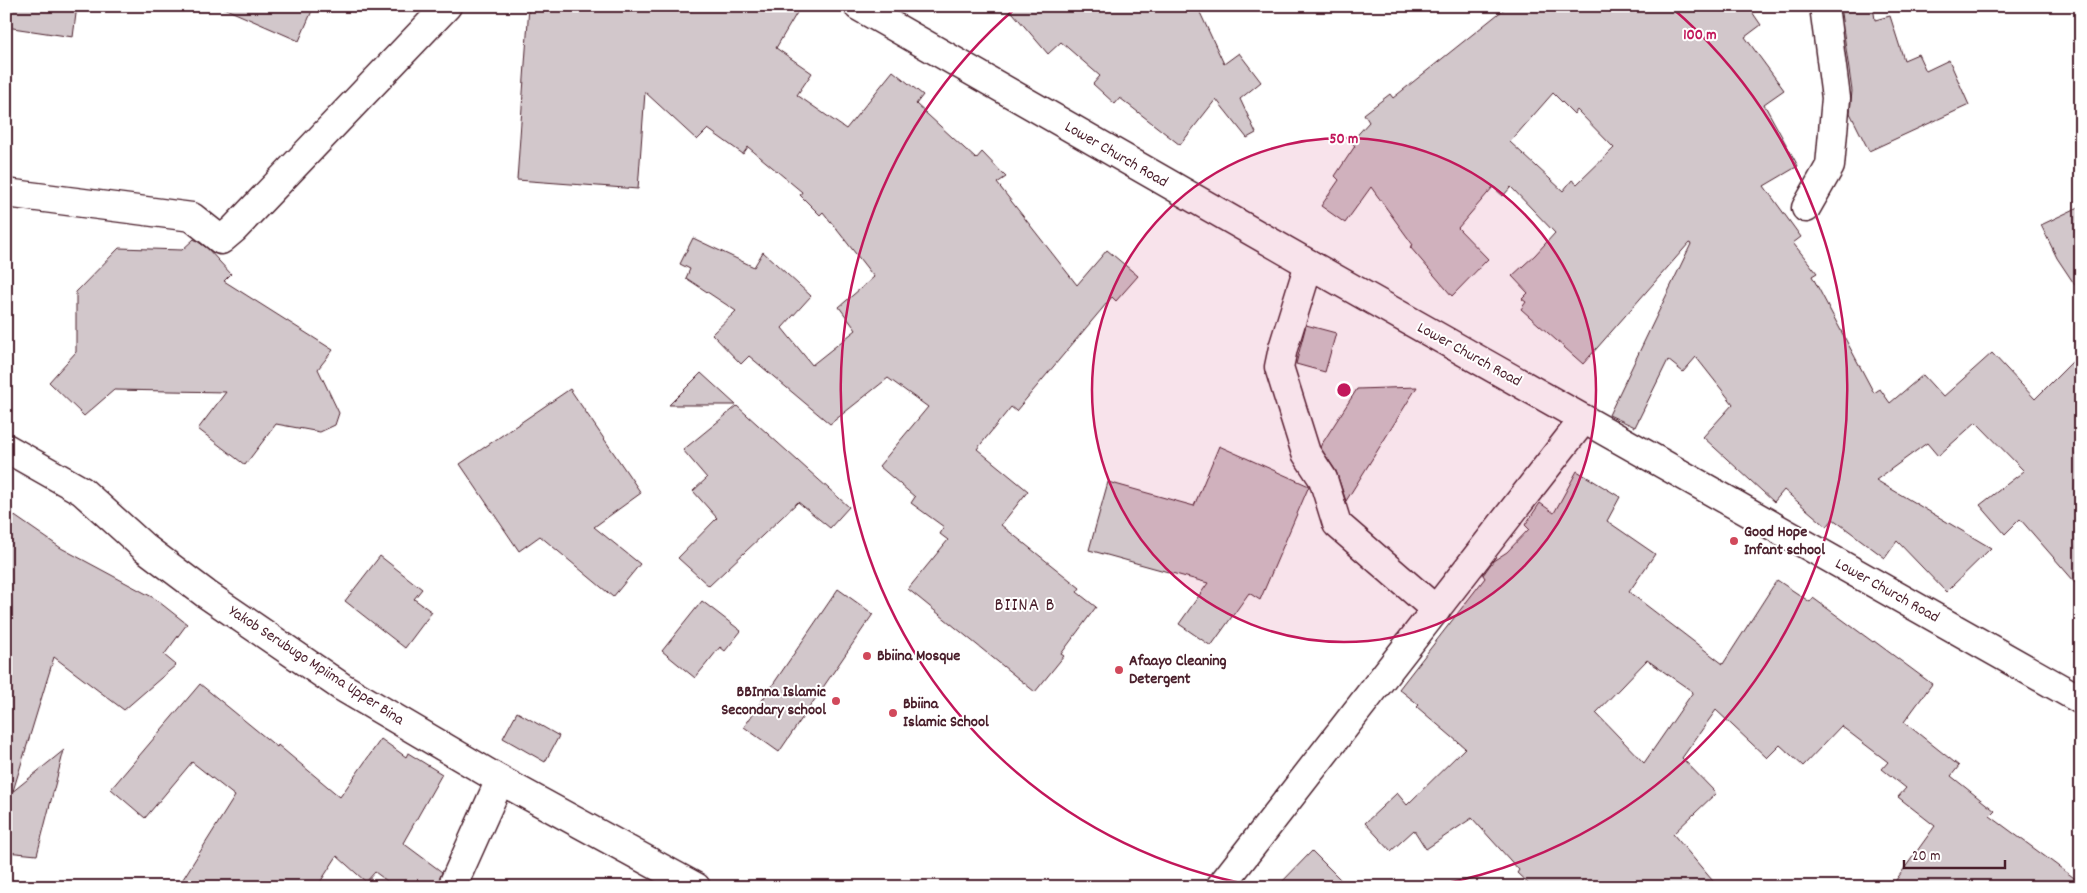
<svg xmlns="http://www.w3.org/2000/svg" width="2087" height="893" font-family="Dekko,sans-serif">
<style>
.building{fill:#d2c7cb;stroke:#4a1f2b;fill-rule:evenodd}
.lines{fill:none;stroke-linecap:round;stroke-linejoin:round}
.minor-casing{stroke:#4a1f2b;stroke-width:31}
.minor{stroke:#fff;stroke-width:28}
.ring{fill:none;stroke:#c2185b;stroke-width:2.5}
.poi-dot{fill:#d1495b;stroke:#fff;stroke-width:2}
.labels{text-anchor:middle;dominant-baseline:central;stroke-width:4;stroke-linejoin:round;paint-order:stroke}
.street-label{font-size:16px;fill:#4a1f2b;stroke:#fff}
.poi-label{font-size:16px;font-weight:bold;fill:#4a1f2b;stroke:#fff;text-anchor:start}
.quarter-label{font-size:19px;letter-spacing:1px;fill:#4a1f2b;stroke:#fff}
.centre{fill:#c2185b;stroke:#fff;stroke-width:2.5}
.ring-label{font-size:15px;text-anchor:middle;font-weight:bold;fill:#c2185b;stroke:#fff;stroke-width:4;stroke-linejoin:round;paint-order:stroke}
</style>
<rect width="100%" height="100%" fill="#fff"/>
<filter id="ink" filterUnits="userSpaceOnUse"><feTurbulence type="fractalNoise" baseFrequency=".02" numOctaves="2"/><feDisplacementMap in="SourceGraphic" scale="10" xChannelSelector="R" yChannelSelector="G"/><feConvolveMatrix kernelMatrix="1 2 1 2 8 2 1 2 1" color-interpolation-filters="sRGB"/></filter>
<g filter="url(#ink)">
<!-- building -->
<g class="building">
<path d="M6 6H77L73 37 6 27Z"/>
<path d="M219 6H314L299 41Z"/>
<path d="M529 6H619L692 11V6H801L776 48 812 73 797 95 846 129 893 71 923 95 916 104 976 159 982 152 1006 177 997 183 1077 285 1107 250 1138 276 1116 301 1112 297 1016 411 1011 407 977 449 1028 491 1001 525 1080 588 1077 592 1096 607 1061 654 1064 656 1035 692 908 589 948 540 940 534 944 527 911 503 915 497 879 466 928 407 888 378 830 424 749 356 741 364 712 334 736 311 686 278 690 269 680 264 693 238 754 267 763 252 811 296 782 328 812 365 856 330 839 307 874 277 823 212 820 215 800 195 802 192 748 147 743 154 708 129 697 140 645 92 638 189 517 180Z"/>
<path d="M1007 6H1197L1224 64 1239 53 1261 82 1240 99 1256 133 1247 138 1216 99 1180 145 1120 98 1115 104 1093 84 1100 76 1061 42 1048 54Z"/>
<path d="M1508 6H1748L1761 25 1745 37 1784 90 1764 104 1798 166 1764 186 1801 237 1793 243 1817 273 1812 276 1874 393 1880 389 1890 403 1923 375 1943 397 1992 353 2035 399 2081 353V589L2020 519 2005 534 1980 505 2024 471 1976 422 1938 456 1927 443 1876 480 1991 548 1946 592 1897 541 1885 558 1833 519 1827 527 1784 490 1774 502 1703 437 1733 404 1696 357 1683 372 1668 360 1635 427 1609 415 1691 244 1689 243 1583 364 1521 309 1526 302 1522 299 1528 293 1512 276 1535 255 1555 233 1511 187 1503 196 1493 187 1458 228 1488 259 1452 296 1410 247 1413 245 1371 187 1345 223 1321 206 1339 180 1335 176 1355 146 1351 142 1369 122 1364 114 1390 94 1393 98ZM1553 93 1574 114 1577 110 1614 148 1577 184 1572 180 1563 191 1510 142Z"/>
<path d="M1840 6H1873L1875 20 1890 16 1904 60 1918 54 1926 71 1949 60 1969 105 1869 151 1850 113 1852 91Z"/>
<path d="M2081 206V294L2057 258 2041 225Z"/>
<path d="M194 239 207 248 231 274 224 281 333 350 318 369 339 413 335 425 320 432 276 424 245 465 198 429 226 392 114 390 84 416 49 382 76 352V292L119 248 182 250Z"/>
<path d="M1306 325 1336 333 1325 372 1296 364Z"/>
<path d="M701 373 736 405H669Z"/>
<path d="M1417 387 1346 501 1336 471 1320 447 1357 389Z"/>
<path d="M570 389 641 493 594 527 640 564 613 597 540 536 519 551 460 464Z"/>
<path d="M737 406 849 507 830 528 798 502 709 586 678 558 717 518 693 491 707 478 683 450Z"/>
<path d="M1219 446 1309 486 1260 600 1249 593 1211 646 1179 624 1208 583 1089 550 1108 482 1194 506Z"/>
<path d="M1577 471 1620 497 1607 521 1655 554 1629 592 1723 664 1777 580 1810 602 1813 598 1873 642 1874 641 1932 684 1904 722 1959 766 1951 776 1995 811 1990 816 2081 883V887H1891L1935 826 1898 797 1906 788 1882 769 1888 762 1841 726 1803 766 1780 745 1767 758 1716 710 1682 758 1716 793 1673 834 1718 887H1532L1517 873 1519 870 1472 818 1426 849 1414 830 1391 851 1365 823 1397 793 1407 805 1465 748 1417 707 1419 705 1399 689 1485 578 1483 575 1493 561 1507 552 1529 529 1525 525 1540 503 1554 513ZM1647 660 1693 692 1644 763 1596 713Z"/>
<path d="M6 510 61 548 154 598 187 624 164 655 176 665 124 710 54 657 13 791 6 790Z"/>
<path d="M380 556 422 589 414 599 432 612 405 648 345 601Z"/>
<path d="M838 589 873 614 779 752 744 727Z"/>
<path d="M702 601 741 631 725 651 720 647 695 678 662 651Z"/>
<path d="M200 684 277 747 278 745 340 797 381 739 406 757 408 753 442 774 403 843 442 872 437 887H395L375 872 366 882 337 856 317 887H178L235 796 192 762 145 818 111 789Z"/>
<path d="M517 712 559 736 545 762 503 738Z"/>
<path d="M64 750 37 855 6 852V797Z"/>
<path d="M1312 851 1348 887H1277Z"/>
</g>
<g class="lines">
<!-- minor casing -->
<g class="minor-casing">
<g id="minor">
<path d="M858 6 1309 264 2081 700"/>
<path d="M6 193 192 217 221 240 234 229 447 6"/>
<path d="M1806 208 1830 166 1836 98 1824 6"/>
<path d="M1309 264 1283 348 1279 367 1306 453 1323 479 1337 524 1436 610"/>
<path d="M6 448 82 491 145 548 206 594 342 687 500 780 696 887"/>
<path d="M452 887 500 780"/>
<path d="M1220 887 1584 419"/>
</g>
</g>
<!-- minor -->
<use href="#minor" class="minor"/>
</g>
</g>
<!-- distance rings -->
<circle cx="1344" cy="390" r="252" fill="#c2185b" fill-opacity=".12"/>
<g class="ring">
<circle cx="1344" cy="390" r="252"/>
<path d="M1256 886A504 504 0 0 1 1017 7M1671 7A504 504 0 0 1 1432 886"/>
</g>
<!-- markers -->
<g class="poi-dot">
<circle cx="1734" cy="541" r="5"/>
<circle cx="867" cy="656" r="5"/>
<circle cx="1119" cy="670" r="5"/>
<circle cx="836" cy="701" r="5"/>
<circle cx="893" cy="713" r="5"/>
</g>
<g class="labels">
<!-- street labels -->
<g class="street-label">
<text transform="translate(1116 155) rotate(30)">Lower Church Road</text>
<text transform="translate(1469 355) rotate(29)">Lower Church Road</text>
<text transform="translate(1887 591) rotate(29)">Lower Church Road</text>
<text transform="translate(316 666) rotate(33)">Yakob Serubugo Mpiima Upper Bina</text>
</g>
<!-- poi labels -->
<g class="poi-label">
<text x="1744" y="532">Good Hope<tspan x="1744" dy="18">Infant school</tspan></text>
<text x="877" y="656">Bbiina Mosque</text>
<text x="1129" y="661">Afaayo Cleaning<tspan x="1129" dy="18">Detergent</tspan></text>
<text x="826" y="692" text-anchor="end">BBInna Islamic<tspan x="826" dy="18">Secondary school</tspan></text>
<text x="903" y="704">Bbiina<tspan x="903" dy="18">Islamic School</tspan></text>
</g>
<!-- quarter labels -->
<g class="quarter-label">
<text x="1025" y="606">BIINA B</text>
</g>
</g>
<circle cx="1344" cy="390" r="8" class="centre"/>
<g class="ring-label">
<text x="1700" y="39">100 m</text>
<text x="1344" y="143">50 m</text>
</g>
<!-- margin -->
<rect width="2087" height="893" fill="none" stroke="#fff" stroke-width="25"/>
<rect x="12" y="12" width="2062" height="868" fill="none" stroke="#4a1f2b" stroke-width="2" filter="url(#ink)"/>
<!-- scale -->
<path d="M1904 860v8h101v-8" fill="none" stroke="#4a1f2b" stroke-width="2.5"/>
<text x="1912" y="860" font-size="15" fill="#4a1f2b" stroke="#ffffff" stroke-width="4" paint-order="stroke">20 m</text>
</svg>
